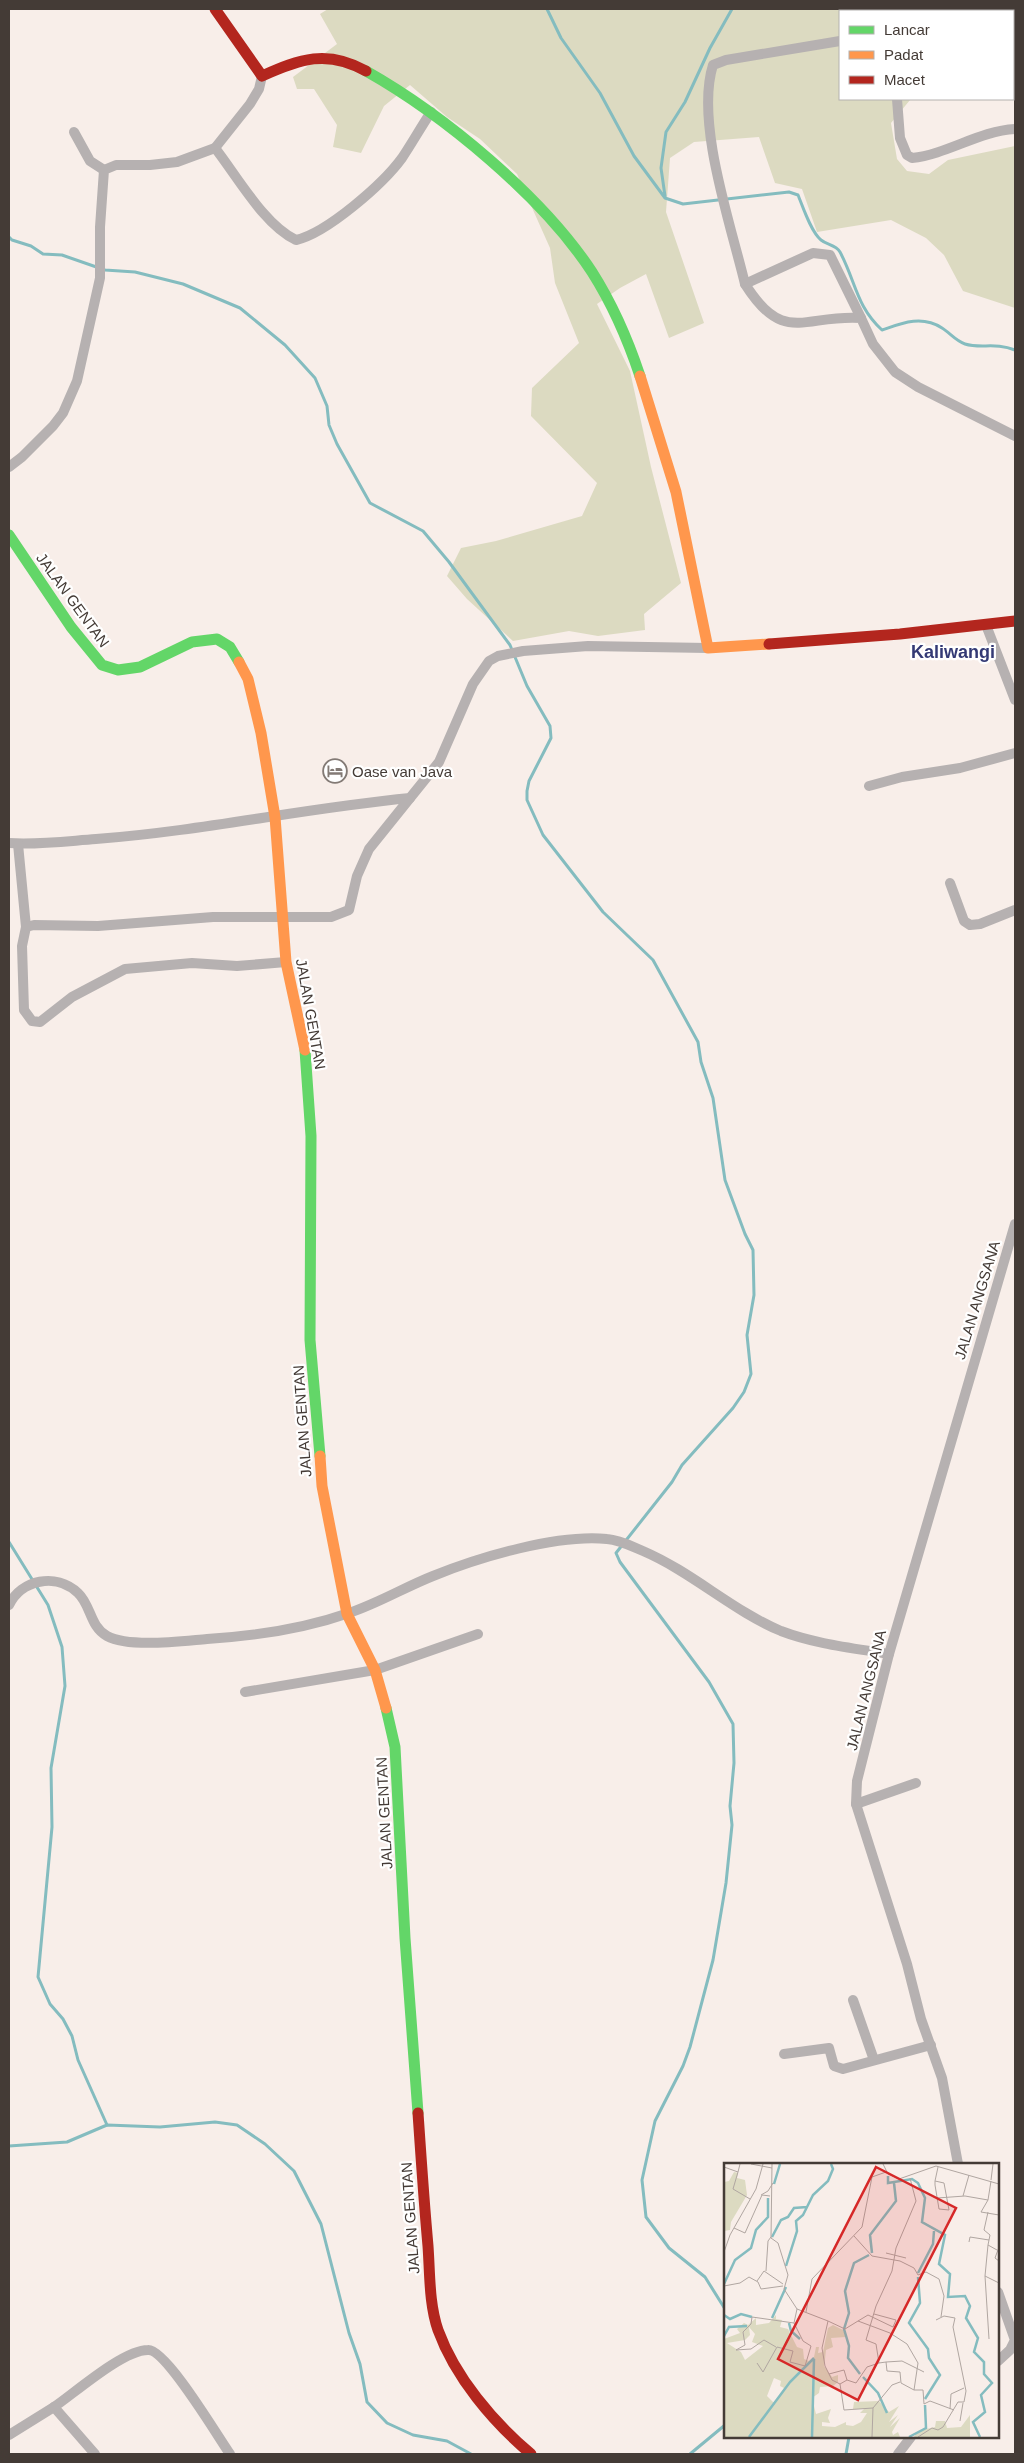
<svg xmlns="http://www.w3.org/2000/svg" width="1024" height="2463" font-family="Arial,sans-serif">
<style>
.green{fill:#dcdac1}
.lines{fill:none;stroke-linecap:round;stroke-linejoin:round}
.stream{stroke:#84bcbf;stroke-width:3}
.street{stroke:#b6b1b1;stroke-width:10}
.fast{stroke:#63d668;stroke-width:11}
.slow{stroke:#ff974d;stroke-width:11}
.jam{stroke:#b3261e;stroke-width:11}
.labels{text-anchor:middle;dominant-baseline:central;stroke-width:4.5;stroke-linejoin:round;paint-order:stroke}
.street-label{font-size:15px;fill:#443b36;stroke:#fff}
.poi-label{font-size:15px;fill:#443b36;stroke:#fff;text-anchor:start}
.quarter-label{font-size:18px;font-weight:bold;fill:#343a75;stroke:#fff}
.inset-river{fill:none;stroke:#84bcbf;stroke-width:2.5}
.inset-road{fill:none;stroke:#b0a6a1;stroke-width:1}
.view{fill:#d62828;fill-opacity:0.15;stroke:#d62828;stroke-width:2.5}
.inset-edge{fill:none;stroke:#443b36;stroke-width:2.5}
</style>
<rect width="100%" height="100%" fill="#f8eee9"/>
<!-- green -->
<path class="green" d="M328 9H1015V72H1013V11H840V99H947L910 100 891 123 897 159 907 171 929 174 948 160 1015 146V308L963 291 944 255 926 238 891 220 817 232 802 189 775 183 759 137 694 142 670 158 666 212 704 323 669 338 646 274 620 288 597 304 630 371 651 467 681 583 644 614 645 630 598 636 569 631 513 641 467 599 447 576 461 548 496 541 582 516 597 483 531 416 532 388 579 343 555 283 550 248 517 174 480 139 447 117 410 85 384 106 361 153 333 147 337 125 314 89H297L293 77 337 44 320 14Z"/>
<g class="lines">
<!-- stream -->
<g class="stream">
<path d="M547 9 561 38 600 93 634 156 665 198 683 204 789 192 798 195C803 207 811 232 821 240 827 245 836 245 840 252 856 282 856 306 882 330 902 323 922 315 942 328 950 333 956 341 965 344 981 349 995 342 1015 350"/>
<path d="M665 196 661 168 666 132 685 102 710 48 732 9"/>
<path d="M9 237 12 240 31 246 43 254 62 255 105 270 135 272 183 284 240 308 285 345 315 378 327 406 329 425 337 444 370 503 423 531 449 562 510 645 527 686 550 726 551 738 529 781 527 791V800L543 835 603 912 653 960 698 1042 701 1062 713 1098 725 1180 745 1234 753 1250 754 1295 747 1335 751 1374 744 1392 733 1408 682 1465 672 1482 616 1553 620 1562 709 1682 733 1724 734 1763 730 1806 732 1825 726 1883 713 1960 690 2047 683 2066 655 2121 642 2180 646 2217 669 2248 705 2277 725 2309"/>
<path d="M9 1542 48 1605 62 1647 65 1686 51 1768 52 1827 38 1977 50 2004 63 2019 72 2036 78 2060 107 2125"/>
<path d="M9 2146 67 2142 107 2125 160 2127 215 2122 237 2125 265 2144 294 2171 321 2224 349 2333 360 2364 367 2402 387 2423 413 2435 447 2441 471 2454"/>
<path d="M690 2454 725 2425"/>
<path d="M846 2454 849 2437"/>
</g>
<!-- street -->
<g class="street">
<path d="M840 41 726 60 713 65C695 122 731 225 745 284 784 346 804 314 861 318L873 344 895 372 918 387 1015 436"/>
<path d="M897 99 900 138 907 155 912 158C948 154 979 131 1015 129"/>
<path d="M74 132 90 161 104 170"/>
<path d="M215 148C237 176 264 225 296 240 327 233 383 184 402 158 412 143 421 127 431 112"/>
<path d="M745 284 813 253 830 255 861 318"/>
<path d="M9 467 22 457 53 426 63 413 77 381 100 278V227L104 170 116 165H150L177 162 215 148 250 104 259 89 262 76"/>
<path d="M986 625 1015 700"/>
<path d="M869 786 902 777 960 768 1015 753"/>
<path d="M9 843C38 845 68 841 96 839 202 831 305 808 410 798L439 762 473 684 489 661 498 656 523 651 588 646 708 648"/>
<path d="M18 844 26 927"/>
<path d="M950 883 964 921 970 925 980 924 1015 910"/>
<path d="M286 962 237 966 192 963 125 969 72 997 40 1022 32 1021 24 1010 22 946 26 927 34 925 98 926 213 917H331L349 910 357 876 369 849 410 798"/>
<path d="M9 1605C21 1580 56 1572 78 1593 91 1605 90 1627 107 1636 129 1648 182 1641 207 1639 256 1636 303 1629 349 1613 379 1603 405 1587 433 1576 480 1557 557 1534 607 1539 620 1540 631 1546 643 1551 692 1572 733 1611 781 1631 815 1644 853 1648 889 1654"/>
<path d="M245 1692 375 1670 478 1634"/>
<path d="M856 1804 916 1783"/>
<path d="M853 2000 874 2060"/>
<path d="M784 2054 829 2048 834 2066 843 2069 931 2045"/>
<path d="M958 2164 942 2078 921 2019 907 1964 856 1804 857 1781 889 1654 1015 1224"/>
<path d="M998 2292 1015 2340 1010 2350 998 2361"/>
<path d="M9 2435 54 2407"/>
<path d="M95 2454 54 2407C76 2392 123 2350 148 2350 166 2349 218 2437 230 2454"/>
<path d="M898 2454 911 2437"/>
</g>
<!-- fast -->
<g class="fast">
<path d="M366 71C444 115 543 197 592 272 613 305 628 340 640 376"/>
<path d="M9 535 71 627 102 665 118 670 140 667 192 642 217 639 230 647 239 662"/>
<path d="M305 1050 311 1136 310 1340 320 1456"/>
<path d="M386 1708 395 1747 405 1938 418 2113"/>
</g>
<!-- slow -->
<g class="slow">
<path d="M640 376 676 492 708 648 769 644"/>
<path d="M239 662 248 679 261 733 275 817 286 962 305 1050"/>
<path d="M320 1456 322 1486 347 1614 375 1670 386 1708"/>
</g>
<!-- jam -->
<g class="jam">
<path d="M215 9 262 76C300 59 327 49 366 71"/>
<path d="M769 644 900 634 1015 621"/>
<path d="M418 2113C421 2157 424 2202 428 2246 430 2274 429 2304 438 2330 455 2377 493 2422 531 2454"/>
</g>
</g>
<!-- icons -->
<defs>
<g id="hotel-ring" transform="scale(1.25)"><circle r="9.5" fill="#fff" stroke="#837a75" stroke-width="1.5"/><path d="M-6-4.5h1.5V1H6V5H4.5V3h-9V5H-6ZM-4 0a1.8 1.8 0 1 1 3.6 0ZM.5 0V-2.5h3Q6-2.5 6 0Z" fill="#837a75"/></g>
</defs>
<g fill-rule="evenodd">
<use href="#hotel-ring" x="335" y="771"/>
</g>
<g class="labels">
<!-- street labels -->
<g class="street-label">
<text transform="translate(73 600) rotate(54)">JALAN GENTAN</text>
<text transform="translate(311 1014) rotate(80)">JALAN GENTAN</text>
<text transform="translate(977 1300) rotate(-73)">JALAN ANGSANA</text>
<text transform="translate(302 1421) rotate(-94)">JALAN GENTAN</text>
<text transform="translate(866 1690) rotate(-76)">JALAN ANGSANA</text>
<text transform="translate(384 1813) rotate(-93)">JALAN GENTAN</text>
<text transform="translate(410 2218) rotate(-94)">JALAN GENTAN</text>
</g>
<!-- poi labels -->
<g class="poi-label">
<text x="352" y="771">Oase van Java</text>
</g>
<!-- quarter labels -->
<g class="quarter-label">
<text x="953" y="652">Kaliwangi</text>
</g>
</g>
<!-- overview -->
<g transform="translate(724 2163)">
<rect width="275" height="275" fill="#f8eee9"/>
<path d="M10 9 14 10 13 15 21 17 23 32 7 59 6 67 0 68V19L5 18ZM52 152V156L58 157 56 164 64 166 73 184 79 186 80 196 85 198 90 194 92 184H95L94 190 99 189 104 165 109 162 119 167 122 174 107 175 109 184 102 187 101 196 100 203 108 214 114 212V219L109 223 96 224 95 230 88 235 92 251 107 246 104 255 106 260 98 259V263L111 264 122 259V262L129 263 137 259 143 250H136L140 246H129L130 239 155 238 165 249 175 243 165 259 174 252 166 264 176 255 168 269 169 272 174 269 176 274H0V176L16 170 13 166 20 160 24 162 32 155V162L45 160ZM25 164 31 171 28 179 39 183 21 197 17 189 3 180 21 177 26 172ZM50 215 57 218 56 223 60 225 51 241 43 233ZM246 252V274H190L194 268 211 264 212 258H221L223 265 237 264Z" fill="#dcdac1" fill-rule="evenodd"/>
<path class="inset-river" d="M164 13V20L188 16 194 20 201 35 198 59 221 72 215 101 226 111 224 134 241 133 246 143 242 155 254 175 250 189 260 199V211L268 220 257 232 261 249 249 259 256 274M50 21 56 1M48 74 57 57 64 54 70 45 83 44M148 90 146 72 172 38 170 20M62 103 73 68 72 58 79 52 89 32 104 18 109 6 107 1M194 110 209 81 210 68M194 114 196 140 185 160 204 186 205 195 216 212 201 236M0 121 11 97 27 85 32 67 44 54V35M0 152 6 156 17 151 28 154M48 155 62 124M65 160 67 168 76 176M0 173 5 164 23 163M136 211 124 195 125 183 120 166 125 150 121 128 130 100 145 92M139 214 154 230 163 250M25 274 66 219 90 195M88 274 90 196M185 274 202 265 201 242"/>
<path class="inset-road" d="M27 1 48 5M48 1 47 75 54 80 64 112 60 126 73 146 104 158 98 185 101 203 108 217 116 221 120 247 149 245 148 274M159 1 164 11 175 16 212 3 275 21M0 4 14 9 16 1M14 9 9 26 26 36M186 15 192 38 172 85 168 108 152 143 142 177 152 181 155 200 162 199 163 208 176 209 177 220 190 227H199L200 241 206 238 230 247M267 17 269 1M211 18 220 20 225 47 215 46 211 22V18L214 4M37 32 44 28 49 20M239 33 245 12M213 35 241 33 264 37 267 18M264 37 257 49 275 52M264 49 260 67 266 72 264 82 273 87M10 65 21 70 38 32 46 33M130 73 148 93 176 98 190 105 194 112 202 109 215 116 220 133 217 154M245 79 246 74 265 77M264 82 261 113 275 120M275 84 271 95 275 98M0 89 6 72 32 26 39 1M162 90 182 95M42 108 44 78 47 74M261 113 265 176M33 118 40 108 59 121M0 123 16 120 25 114 34 119 37 126 59 123M82 149 88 116 138 64 148 14 162 9M104 158 121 166 134 158 166 170 183 181 194 200 190 227M134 158 144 152 169 164 172 157 150 151M52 184 40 177 27 186 12 187 21 182 19 169 27 161 28 154 70 160M162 199 178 198 200 209M33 200 39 209 53 184 69 188 66 199 81 203 87 183 79 178 70 160 73 146M105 211 120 207 123 217M116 221 123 217 132 220 143 204 155 200M149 245 168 222 176 219M226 246 227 231 240 225M236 258 239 240M194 274 208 265 214 267 219 264 234 239H240L242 228 229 164 231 155 220 153 212 157"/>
<path class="view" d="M152 4 232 45 134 237 54 196Z"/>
<rect width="275" height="275" class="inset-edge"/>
</g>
<!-- border -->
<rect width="1024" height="2463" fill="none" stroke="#443b36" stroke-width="20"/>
<!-- legend -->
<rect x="839" y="10" width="175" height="90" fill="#ffffff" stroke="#b4b1af"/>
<rect x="849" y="26" width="25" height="8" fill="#63d668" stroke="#b4b1af"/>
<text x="884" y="35" font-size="15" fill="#443b36">Lancar</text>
<rect x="849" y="51" width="25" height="8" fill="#ff974d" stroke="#b4b1af"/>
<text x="884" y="60" font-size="15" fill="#443b36">Padat</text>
<rect x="849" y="76" width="25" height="8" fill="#b3261e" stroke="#b4b1af"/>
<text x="884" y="85" font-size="15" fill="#443b36">Macet</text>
</svg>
